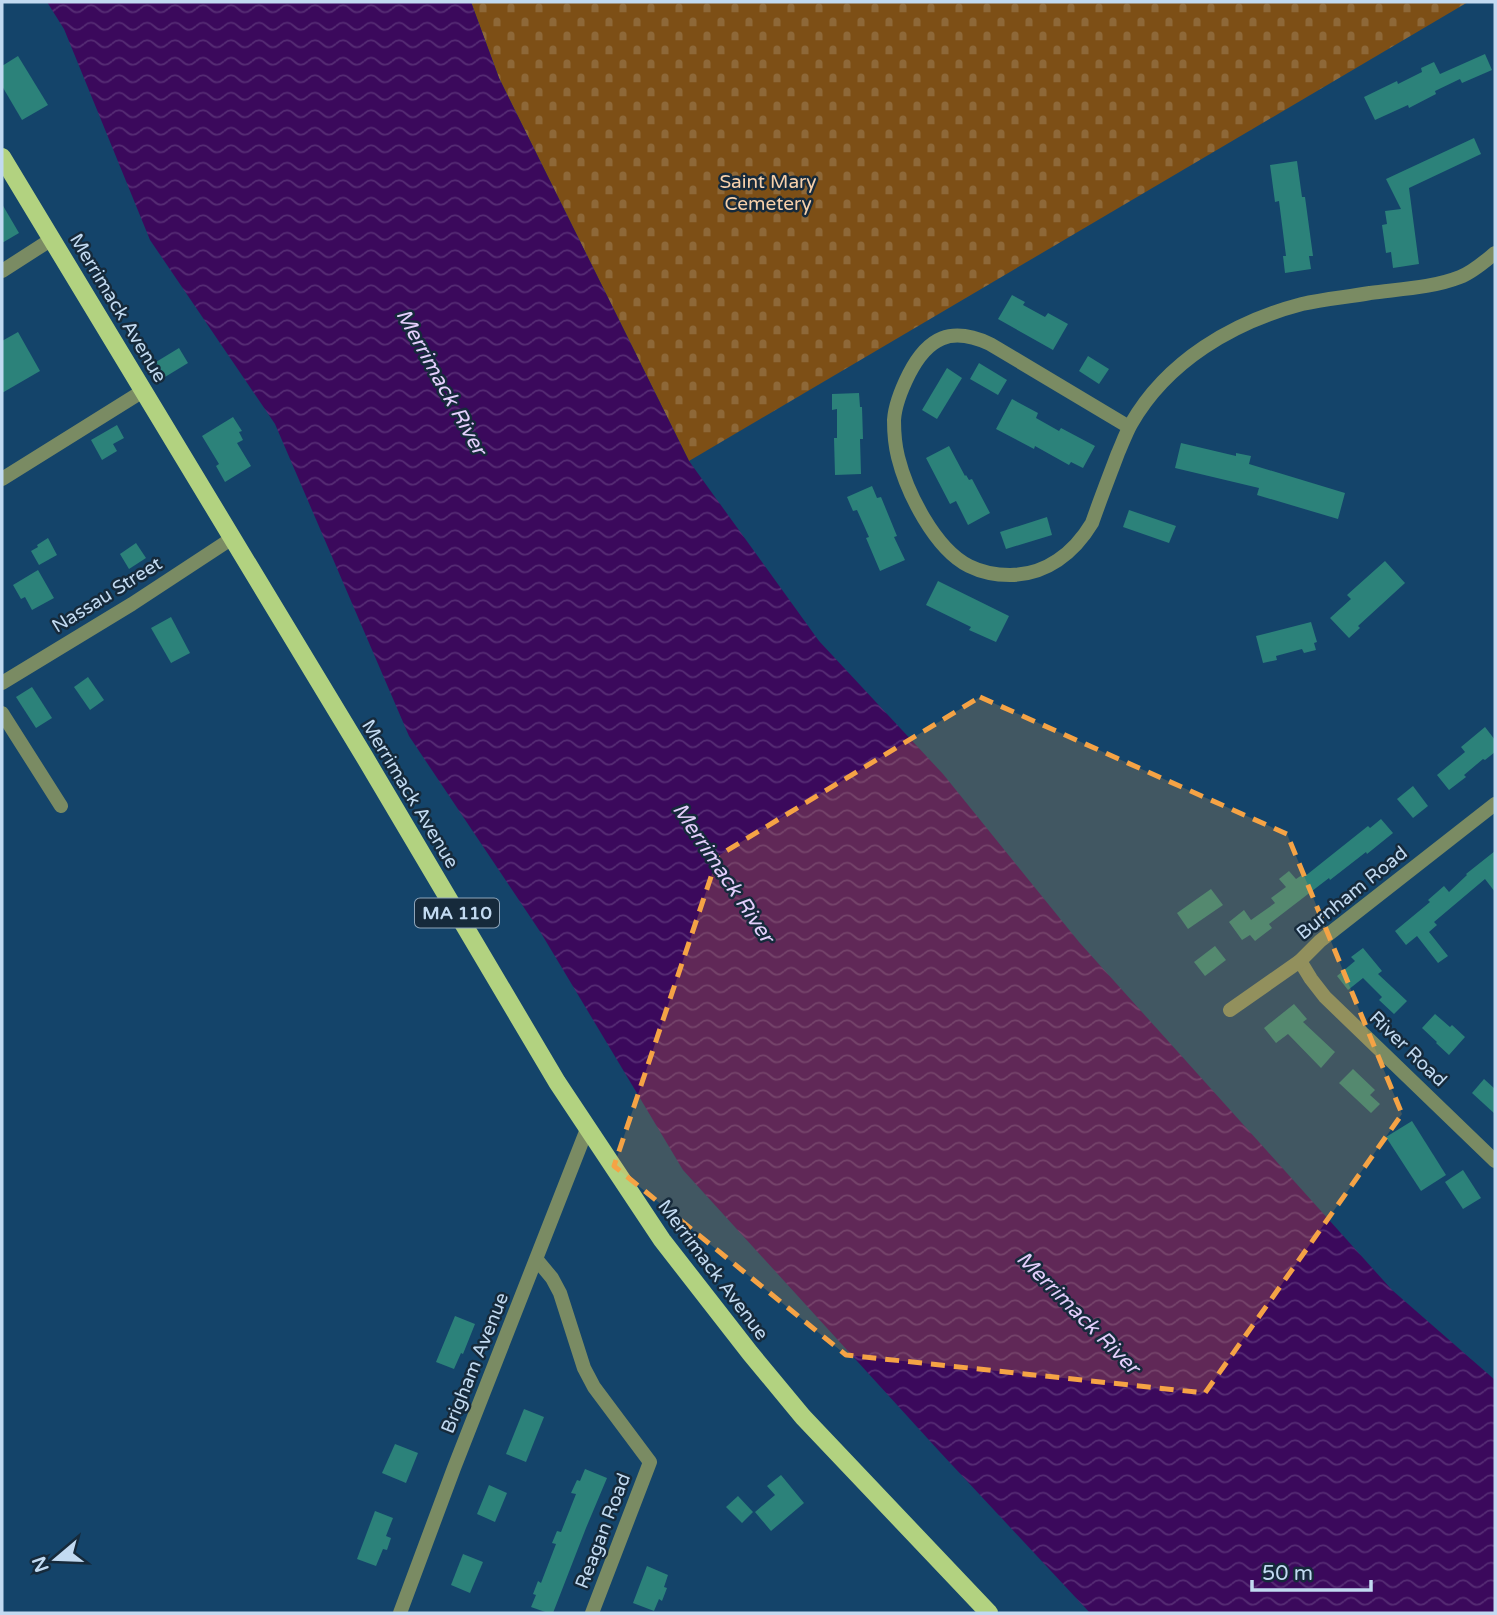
<svg xmlns="http://www.w3.org/2000/svg" width="1497" height="1615" font-family="'Varela Round',sans-serif">
<style>
.cemetery{fill:url(#cemetery-stones)}
.water{fill:url(#water-waves)}
.building{fill:#2c827a}
.lines{fill:none;stroke-linecap:round;stroke-linejoin:round}
.street{stroke:#7a8b63;stroke-width:14}
.primary{stroke:#b2d280;stroke-width:18}
.marked{fill:#f5a345;fill-opacity:0.2;stroke:#f5a345;stroke-width:5;stroke-dasharray:14 9;stroke-linejoin:round}
.labels{text-anchor:middle;dominant-baseline:central;stroke-width:5;stroke-linejoin:round;paint-order:stroke}
.shield{fill:#162a3b;stroke:#8ea5ba;stroke-width:2}
.shield-label{font-size:18px;font-weight:bold;fill:#c2daf1}
.park-label{font-size:19px;fill:#f6d0ab;stroke:#162a3b}
.street-label{font-size:19px;fill:#c2daf1;stroke:#162a3b}
.water-label{font-size:21px;font-style:italic;fill:#e4cffc;stroke:#162a3b}
</style>
<defs>
<pattern id="cemetery-stones" width="16" height="16" patternUnits="userSpaceOnUse" patternTransform="scale(1.75)"><rect width="16" height="16" fill="#7d4f16"/><path d="M2 7V4a2 2 0 0 1 4 0v3zM10 15v-3a2 2 0 0 1 4 0v3z" fill="#8e6838"/></pattern>
<pattern id="water-waves" width="16" height="10" patternUnits="userSpaceOnUse" patternTransform="scale(1.75)"><rect width="16" height="10" fill="#3b095c"/><path d="M0 5q4-4 8 0t8 0" fill="none" stroke="#562c74"/></pattern>
</defs>
<rect width="100%" height="100%" fill="#14446a"/>
<!-- cemetery -->
<path class="cemetery" d="M471 2H1468L689 461 499 78Z"/>
<!-- water -->
<path class="water" d="M47 2H471L499 78 689 461 819 641 943 774 1079 942 1392 1290 1495 1380V1613H1090L939 1451 683 1170 541 933 409 736 275 424 150 240 64 29Z"/>
<!-- building -->
<g class="building">
<path d="M1485 54 1492 70 1462 83 1460 79 1435 91 1436 94 1409 108 1408 105 1375 120 1364 97 1397 81 1398 84 1422 72 1421 68 1434 62 1440 74Z"/>
<path d="M18 56 48 105 22 120 2 86V66Z"/>
<path d="M1474 138 1481 154 1409 188 1419 264 1393 268 1391 252 1386 253 1382 225 1387 224 1385 211 1401 209 1386 179Z"/>
<path d="M1297 161 1302 197H1305L1313 256H1309L1311 269 1285 273 1283 256H1286L1279 201 1275 202 1270 165Z"/>
<path d="M2 204 19 233 2 243Z"/>
<path d="M1012 295 1025 302 1023 305 1045 317 1048 313 1068 324 1053 350 998 319Z"/>
<path d="M18 332 40 371 2 393V341Z"/>
<path d="M179 348 188 363 165 377 156 362Z"/>
<path d="M1088 356 1109 369 1099 384 1079 371Z"/>
<path d="M979 363 1007 380 998 395 970 379Z"/>
<path d="M947 368 962 378 937 419 922 410Z"/>
<path d="M859 393 860 407H862L863 439H860L861 474 835 475 834 438H837V409L832 410V394Z"/>
<path d="M1012 399 1038 413 1036 418 1059 431 1061 428 1095 446 1083 468 1071 462 1069 465 1035 446 1034 449 996 429Z"/>
<path d="M233 417 242 431 239 432 243 440 237 443 251 466 225 482 216 466 219 464 202 436Z"/>
<path d="M117 425 124 438 113 444 117 451 102 460 91 440Z"/>
<path d="M1181 443 1236 456V453L1251 456 1249 464 1345 493 1338 519 1257 495 1259 488 1175 468Z"/>
<path d="M949 446 965 476 966 475 969 480 972 479 990 513 968 525 956 501 950 504 926 458Z"/>
<path d="M872 486 877 498 881 497 897 536 894 537 905 560 880 571 866 538 869 537 857 510 853 511 847 497Z"/>
<path d="M1129 510 1176 526 1169 543 1123 527Z"/>
<path d="M1047 517 1052 535 1006 549 1000 532Z"/>
<path d="M48 538 57 555 39 565 31 551 38 547 37 545Z"/>
<path d="M136 543 146 558 129 569 120 554Z"/>
<path d="M1385 561 1405 583 1358 626 1360 628 1349 638 1330 618 1351 599 1347 595Z"/>
<path d="M38 570 54 598 32 610 25 597 21 599 13 585Z"/>
<path d="M938 581 1009 616 996 642 969 630 971 627 926 605Z"/>
<path d="M171 617 190 653 171 663 151 628Z"/>
<path d="M1311 622 1317 642 1314 643 1316 650 1304 653 1302 649 1276 656 1277 660 1263 663 1256 636Z"/>
<path d="M88 677 104 700 90 710 74 687Z"/>
<path d="M32 687 52 718 36 728 16 697Z"/>
<path d="M1485 727 1495 740V752L1485 760 1483 759 1464 775 1466 777 1449 790 1437 775 1465 752 1461 747Z"/>
<path d="M1413 786 1428 806 1413 818 1397 799Z"/>
<path d="M1381 819 1393 833 1367 854 1366 852 1330 880 1329 878 1269 924 1272 928 1255 941 1250 935 1242 940 1229 922 1244 910 1251 920 1275 903 1271 898 1286 887 1279 879 1289 871 1296 879 1302 875 1304 877 1368 826 1370 828Z"/>
<path d="M1495 851V892L1485 879 1434 922 1437 925 1429 932 1448 956 1438 963 1417 936 1406 945 1395 931 1430 902 1428 900 1444 886 1449 892 1467 875 1466 874Z"/>
<path d="M1211 889 1223 905 1188 929 1177 913Z"/>
<path d="M1215 946 1226 960 1205 976 1194 962Z"/>
<path d="M1363 948 1382 971 1378 974 1407 1001 1394 1014 1379 1000 1382 997 1363 978 1348 990 1337 976 1355 961 1351 957Z"/>
<path d="M1294 1004 1307 1019 1303 1022 1335 1052 1321 1068 1288 1034 1276 1043 1264 1028Z"/>
<path d="M1435 1014 1450 1027 1452 1025 1465 1037 1449 1055 1436 1043 1437 1042 1422 1028Z"/>
<path d="M1353 1069 1375 1090 1370 1095 1380 1104 1371 1113 1339 1083Z"/>
<path d="M1484 1079 1495 1089V1114L1472 1093Z"/>
<path d="M1412 1121 1446 1175 1421 1191 1386 1137Z"/>
<path d="M1463 1170 1481 1198 1463 1209 1445 1182Z"/>
<path d="M455 1316 475 1324 463 1354 461 1353 454 1369 436 1362Z"/>
<path d="M524 1409 544 1417 526 1462 506 1454Z"/>
<path d="M395 1444 418 1453 406 1483 382 1473Z"/>
<path d="M585 1469 607 1478 586 1528 553 1613H548L531 1607 536 1595 533 1594 538 1581 541 1583 556 1544 552 1543 557 1531 561 1532 576 1494 571 1493 577 1480 580 1481Z"/>
<path d="M781 1475 804 1503 771 1531 755 1512 775 1495 767 1486Z"/>
<path d="M489 1485 507 1493 495 1522 477 1514Z"/>
<path d="M738 1496 753 1512 742 1523 726 1507Z"/>
<path d="M375 1511 393 1518 386 1536 391 1538 387 1550 383 1549 376 1566 357 1559Z"/>
<path d="M463 1554 483 1562 470 1593 451 1585Z"/>
<path d="M647 1566 668 1575 664 1587 667 1588 662 1601 659 1599 654 1611 633 1603Z"/>
</g>
<g class="lines">
<!-- street -->
<g class="street">
<path d="M2 271 52 239"/>
<path d="M1129 427 990 344C951 326 928 337 909 374 902 388 895 404 894 420 894 432 895 445 898 457 907 493 935 549 969 566 981 572 996 575 1010 575 1046 575 1074 553 1092 523 1100 500 1109 477 1118 453 1122 444 1126 433 1131 424 1167 361 1233 322 1302 304 1324 299 1348 297 1370 293 1400 289 1432 288 1460 277 1473 272 1484 262 1495 253"/>
<path d="M2 479 143 391"/>
<path d="M2 683 132 604 231 539"/>
<path d="M2 713 61 806"/>
<path d="M1300 961 1311 979 1325 997 1495 1161"/>
<path d="M1230 1010 1300 961 1320 941 1495 804"/>
<path d="M537 1260 552 1278 560 1293 584 1368 594 1387 650 1462 592 1613"/>
<path d="M400 1613 454 1468 587 1129"/>
</g>
<!-- primary -->
<path class="primary" d="M2 157 364 756 557 1082 662 1240 750 1353 803 1417 989 1613"/>
</g>
<!-- marked area -->
<path class="marked" d="M980 697 1287 834 1402 1114 1205 1393 846 1355 614 1166 718 856Z"/>
<g class="labels">
<!-- shield labels -->
<rect class="shield" x="415" y="898.5" width="84" height="29" rx="5"/>
<g class="shield-label">
<text x="457" y="913">MA 110</text>
</g>
<!-- park labels -->
<g class="park-label">
<text x="768" y="182">Saint Mary<tspan x="768" dy="22">Cemetery</tspan></text>
</g>
<!-- street labels -->
<g class="street-label">
<text transform="translate(118 308) rotate(59)">Merrimack Avenue</text>
<text transform="translate(107 595) rotate(-32)">Nassau Street</text>
<text transform="translate(410 794) rotate(59)">Merrimack Avenue</text>
<text transform="translate(1352 893) rotate(-39)">Burnham Road</text>
<text transform="translate(1408 1049) rotate(44)">River Road</text>
<text transform="translate(713 1270) rotate(53)">Merrimack Avenue</text>
<text transform="translate(475 1363) rotate(-68)">Brigham Avenue</text>
<text transform="translate(603 1531) rotate(-69)">Reagan Road</text>
</g>
<!-- water labels -->
<g class="water-label">
<text transform="translate(441 382) rotate(61)">Merrimack River</text>
<text transform="translate(723 873) rotate(56)">Merrimack River</text>
<text transform="translate(1078 1313) rotate(45)">Merrimack River</text>
</g>
</g>
<!-- border -->
<rect width="1497" height="1615" fill="none" stroke="#c2daf1" stroke-width="7"/>
<!-- north arrow -->
<g transform="translate(56 1559) rotate(251)" stroke="#162a3b" stroke-width="5" paint-order="stroke">
<path d="M0-5L12 26L0 18L-12 26Z" fill="#c2daf1"/>
<text y="-10" font-size="19" font-weight="bold" text-anchor="middle" fill="#c2daf1">N</text>
</g>
<!-- scale -->
<path d="M1252 1580v10h119v-10" fill="none" stroke="#c2daf1" stroke-width="3.5"/>
<text x="1262" y="1580" font-size="21" fill="#c2daf1" stroke="#162a3b" stroke-width="5" paint-order="stroke">50 m</text>
</svg>
